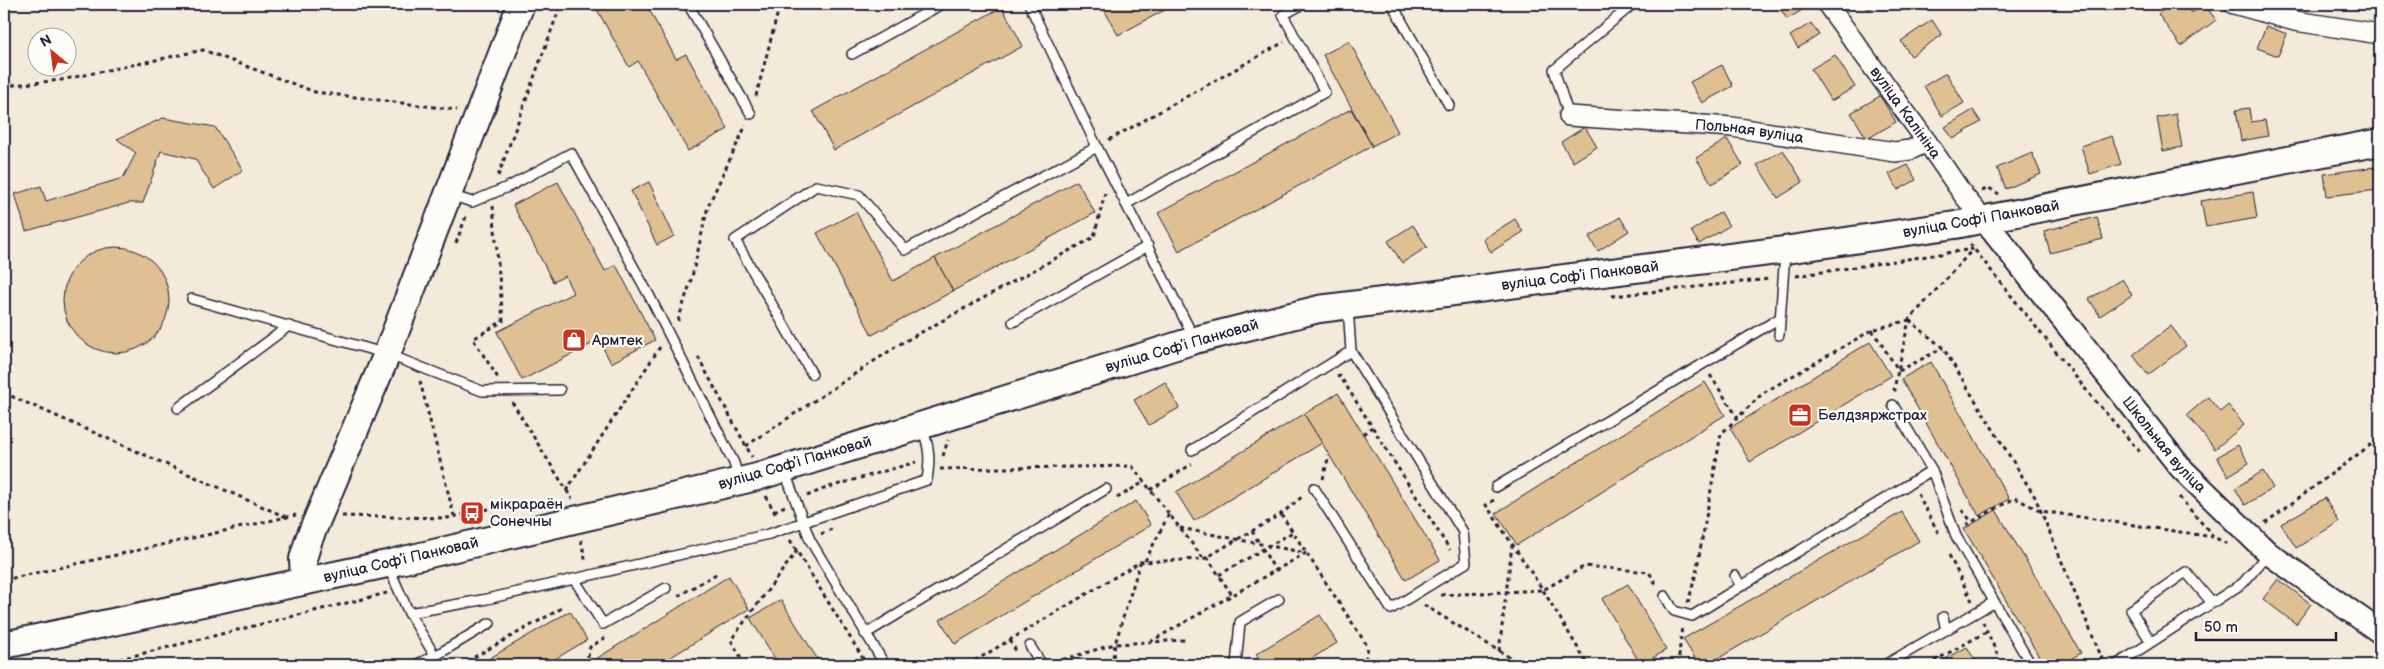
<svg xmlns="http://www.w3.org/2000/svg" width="2384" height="669" font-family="'Balsamiq Sans',sans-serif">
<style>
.building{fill:#dfc092;stroke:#22223b}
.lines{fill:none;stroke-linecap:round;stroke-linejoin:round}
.service-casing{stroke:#22223b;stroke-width:12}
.minor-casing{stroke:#22223b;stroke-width:22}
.tertiary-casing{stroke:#22223b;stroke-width:26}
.secondary-casing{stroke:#22223b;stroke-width:30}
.path{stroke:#22223b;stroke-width:3;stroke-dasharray:4 4;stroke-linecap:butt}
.service{stroke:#fdfcf7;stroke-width:9}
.minor{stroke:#fdfcf7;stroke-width:19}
.tertiary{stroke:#fdfcf7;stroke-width:22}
.secondary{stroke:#fdfcf7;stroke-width:26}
.labels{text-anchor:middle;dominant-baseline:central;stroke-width:4.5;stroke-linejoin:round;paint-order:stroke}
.street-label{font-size:15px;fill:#22223b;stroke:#fdfcf7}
.poi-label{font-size:15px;fill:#22223b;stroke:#fdfcf7;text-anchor:start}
</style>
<rect width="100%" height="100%" fill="#f4ead9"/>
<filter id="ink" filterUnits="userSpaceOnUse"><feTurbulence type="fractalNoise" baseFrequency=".02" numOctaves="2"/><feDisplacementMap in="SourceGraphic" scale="10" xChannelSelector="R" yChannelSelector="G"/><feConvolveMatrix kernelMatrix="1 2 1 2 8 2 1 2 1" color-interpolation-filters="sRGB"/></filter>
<g filter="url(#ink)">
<!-- building -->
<g class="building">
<path d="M594 4H646L676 59 686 54 728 129 688 151 638 61 629 67Z"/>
<path d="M1101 4H1176L1118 35Z"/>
<path d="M1777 4H1801L1804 9 1787 19Z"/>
<path d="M1864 4H1878L1868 10Z"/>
<path d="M2099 4H2115L2104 11Z"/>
<path d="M2172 4H2185L2191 13 2204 4 2216 20 2181 46 2158 14Z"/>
<path d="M1002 7 1023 46 834 150 813 111Z"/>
<path d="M1932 20 1942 35 1911 56 1901 41Z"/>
<path d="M1811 23 1819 35 1798 48 1790 36Z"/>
<path d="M2266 26 2287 34 2278 56 2257 48Z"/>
<path d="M1349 41 1398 132 1372 146 1323 55Z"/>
<path d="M1835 55 1855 87 1831 101 1811 69Z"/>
<path d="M1722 65 1733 86 1702 103 1690 82Z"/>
<path d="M1946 73 1964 103 1942 116 1924 86Z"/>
<path d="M1880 96 1896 122 1867 139 1851 113Z"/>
<path d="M2249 108 2251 122 2265 120 2268 136 2241 141 2236 110Z"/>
<path d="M1351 109 1372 146 1179 251 1158 213Z"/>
<path d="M1973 110 1981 122 1953 139 1945 127Z"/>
<path d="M2176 114 2182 147 2163 151 2157 118Z"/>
<path d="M163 118 215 127 243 170 214 189 195 159 161 151 143 203H129L26 231 15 194 41 186 46 201 123 178 136 153 117 139Z"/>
<path d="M1585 127 1597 147 1573 162 1561 142Z"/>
<path d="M2112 136 2121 164 2090 174 2081 146Z"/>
<path d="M1727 139 1743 165 1712 184 1696 158Z"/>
<path d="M1783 150 1803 182 1778 198 1757 165Z"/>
<path d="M2032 153 2041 174 2006 189 1997 168Z"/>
<path d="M1908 165 1916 180 1898 190 1889 174Z"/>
<path d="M2375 167 2378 190 2327 196 2324 174Z"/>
<path d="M1077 181 1095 213 953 291 935 258Z"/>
<path d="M558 182 605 271 616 265 655 340 611 363 599 340 522 380 497 332 573 293 565 276 553 282 513 205Z"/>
<path d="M649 182 674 236 657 245 631 191Z"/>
<path d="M2253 192 2257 218 2206 227 2201 201Z"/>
<path d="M856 212 893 281 935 258 953 291 872 335 817 233Z"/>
<path d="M1721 212 1729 226 1699 244 1691 231Z"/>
<path d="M1620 217 1629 231 1598 251 1589 237Z"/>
<path d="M2097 217 2103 239 2050 253 2044 231Z"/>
<path d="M1515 219 1523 232 1491 252 1483 239Z"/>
<path d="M1413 225 1427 247 1402 263 1388 241Z"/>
<circle cx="116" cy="300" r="53"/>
<path d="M2122 279 2132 295 2100 316 2089 299Z"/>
<path d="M2171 326 2186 346 2148 375 2133 355Z"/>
<path d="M1870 342 1891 376 1750 462 1730 428Z"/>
<path d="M1931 362 2009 499 1979 516 1901 379Z"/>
<path d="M1165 382 1179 408 1149 425 1134 400Z"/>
<path d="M1705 382 1725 415 1517 545 1496 513Z"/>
<path d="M1338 393 1440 560 1406 580 1304 414Z"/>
<path d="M2208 397 2220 412 2228 405 2244 425 2215 449 2187 415Z"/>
<path d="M1304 414 1322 443 1194 521 1176 492Z"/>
<path d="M2238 445 2249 463 2228 476 2217 457Z"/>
<path d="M2263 471 2273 488 2245 505 2235 488Z"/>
<path d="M2325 498 2339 522 2296 548 2281 524Z"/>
<path d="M1136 501 1151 525 955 644 940 620Z"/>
<path d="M1996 510 2081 653 2060 665H2044L1964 529Z"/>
<path d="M1902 512 1919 541 1707 665H1699L1683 639Z"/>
<path d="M729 576 749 609 658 665H593L591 662Z"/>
<path d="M2278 579 2311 604 2296 624 2263 599Z"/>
<path d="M1628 584 1666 650 1641 665 1602 599Z"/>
<path d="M781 600 821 665H779L750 618Z"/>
<path d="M570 611 587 640 545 665H478Z"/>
<path d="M1320 615 1337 643 1301 665H1263L1256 654Z"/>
<path d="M1967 647 1978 665H1935Z"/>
</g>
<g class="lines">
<!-- service casing -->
<g class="service-casing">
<g id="service">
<path d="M688 4 751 114"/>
<path d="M1029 4 1097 147"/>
<path d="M1392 4 1449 105"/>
<path d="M852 54 942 4"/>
<path d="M1569 116 1554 70 1633 4"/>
<path d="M450 195 472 202 510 186 571 153 650 297 734 463 738 478"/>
<path d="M1126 204 1325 92 1283 15 1303 4"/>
<path d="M192 299 387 354 482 391 560 390"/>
<path d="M1013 322 1148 246"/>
<path d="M1779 335 1785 253"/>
<path d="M812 374 735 240 816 186 859 195 905 250 1097 147 1194 338"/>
<path d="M1893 405 1932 470"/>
<path d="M178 408 289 326"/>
<path d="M1192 450 1351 351"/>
<path d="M785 472 810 540 885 665"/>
<path d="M1496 487 1780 318"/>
<path d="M1314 488 1391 609 1466 563 1463 532 1351 351 1348 307"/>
<path d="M388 566 409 613 487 599 769 534 927 480C930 460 930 447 922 429"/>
<path d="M1735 576 1741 586"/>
<path d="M574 579 603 624 666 588"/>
<path d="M1665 596 1674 611 1692 616 1932 470 1956 536 2031 665"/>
<path d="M409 613 435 656 490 623"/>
<path d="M1943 617 1946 630"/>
<path d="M865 634 1106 489"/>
<path d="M2151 642 2131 610 2186 572 2212 603"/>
<path d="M1030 646 1042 665"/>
<path d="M415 665 435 656"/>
<path d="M1236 665 1240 622 1279 599"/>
<path d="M1885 665 1994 602"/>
<path d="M2116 665 2243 583 2268 554"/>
</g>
</g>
<!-- minor casing -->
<g class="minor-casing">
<g id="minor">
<path id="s1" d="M1827 4 1927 142 1964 196 1984 220"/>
<path d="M2234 4 2295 21 2380 34"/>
<path id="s2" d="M1569 116 1732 127 1895 152 1910 150 1927 142"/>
</g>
</g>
<!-- tertiary casing -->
<g class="tertiary-casing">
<g id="tertiary">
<path id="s3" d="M1984 220 2181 468 2268 553 2380 632"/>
</g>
</g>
<!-- secondary casing -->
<g class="secondary-casing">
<g id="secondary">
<path d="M304 581 303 559 309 539 387 354 521 4"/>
<path d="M4 645 387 564 757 477 1195 340 1319 309 1785 250 1955 225 2380 142"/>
</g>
</g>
<!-- path -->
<g class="path">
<path d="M4 86 61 80 203 50 315 92 457 110"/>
<path d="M756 96 780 4"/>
<path d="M1109 140 1284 42"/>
<path d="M498 176 561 4"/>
<path d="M1982 191 1989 188 1999 194"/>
<path d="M493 206 503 321 473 339 498 378"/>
<path d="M456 243 467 214"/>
<path d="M1970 244 2091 396 2140 452"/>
<path d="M1796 276 1973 249"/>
<path d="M1612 296 1770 279"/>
<path d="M1909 320 1943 348 2035 497 2103 661"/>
<path d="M678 321 692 277 708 206 746 125"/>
<path d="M1872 330 1899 371"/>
<path d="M698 357 752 457"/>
<path d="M1899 371 1943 348"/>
<path d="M1710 375 1738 418"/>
<path d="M1337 377 1340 376 1450 550"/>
<path d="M420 381 454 516"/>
<path d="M1896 391 1894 389 1909 320 1973 249"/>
<path d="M4 393 286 517"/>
<path d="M512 402 572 499"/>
<path d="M1363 434 1372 427"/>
<path d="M746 446 900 344 1094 237 1105 193"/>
<path d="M943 456 948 440"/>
<path d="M940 469 1132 466 1203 558"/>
<path d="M1323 479 1329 455"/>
<path d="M1150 490 1192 464"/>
<path d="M566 491 660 347"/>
<path d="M1918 494 1940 536"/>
<path d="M766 496 777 517"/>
<path d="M807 496 826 488 916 462"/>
<path d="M2179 497 2214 537 2229 545"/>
<path d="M1117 498 1144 482"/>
<path d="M1494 500 1486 505 1543 590 1588 665"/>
<path d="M1962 510 1972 522"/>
<path d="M774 511 785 506"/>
<path d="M1281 514 1368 647 1364 665"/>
<path d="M342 516 448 518 502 506 547 502"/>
<path d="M2265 523 2380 438"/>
<path d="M1966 525 2015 498 2041 511 2213 537"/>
<path d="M1180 528 1306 553"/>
<path d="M1252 531 1259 543"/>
<path d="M821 534 834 528"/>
<path d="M581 540 586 563"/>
<path d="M790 540 867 665"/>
<path d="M1262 548 1275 570"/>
<path d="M1949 555 1972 601"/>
<path d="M1207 557 1232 595"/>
<path d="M1145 561 1169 514"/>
<path d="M1219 575 1293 532"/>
<path d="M4 580 296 515"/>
<path d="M1441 595 1543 590 1585 566 1649 572 1657 586"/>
<path d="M678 596 718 573"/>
<path d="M1688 603 1696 573 1721 434 1763 393 1872 330 1909 320"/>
<path d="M1424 605 1522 665"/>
<path d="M1983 622 2002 665"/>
<path d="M1010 640 1017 653"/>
<path d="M1150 642 1306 553"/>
<path d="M1499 651 1512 545"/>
<path d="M1055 662 1115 644 1186 640"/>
<path d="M96 665 387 593"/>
<path d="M460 665 562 608"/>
<path d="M586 665 590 647 605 638"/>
<path d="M745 665 731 640 799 548"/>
<path d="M968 665 1140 562 1204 559 1281 514 1303 496"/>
<path d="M1112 665 1115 644 1140 563"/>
<path d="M1678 665 1682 626"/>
<path d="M1927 665 1988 631"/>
</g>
<!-- service -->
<use href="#service" class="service"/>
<!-- minor -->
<use href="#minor" class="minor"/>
<!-- tertiary -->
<use href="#tertiary" class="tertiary"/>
<!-- secondary -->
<use href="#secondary" class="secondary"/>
</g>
</g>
<!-- icons -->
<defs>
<g id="shop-square" transform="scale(1.25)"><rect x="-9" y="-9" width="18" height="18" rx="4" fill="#c8321e" stroke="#fdfcf7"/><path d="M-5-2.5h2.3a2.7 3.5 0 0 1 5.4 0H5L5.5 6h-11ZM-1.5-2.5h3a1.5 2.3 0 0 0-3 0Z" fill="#fff"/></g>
<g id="office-square" transform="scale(1.25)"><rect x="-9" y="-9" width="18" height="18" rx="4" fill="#c8321e" stroke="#fdfcf7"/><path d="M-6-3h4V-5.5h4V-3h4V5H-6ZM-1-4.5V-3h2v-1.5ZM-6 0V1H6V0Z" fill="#fff"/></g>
<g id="bus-square" transform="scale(1.25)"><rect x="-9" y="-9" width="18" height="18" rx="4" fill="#c8321e" stroke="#fdfcf7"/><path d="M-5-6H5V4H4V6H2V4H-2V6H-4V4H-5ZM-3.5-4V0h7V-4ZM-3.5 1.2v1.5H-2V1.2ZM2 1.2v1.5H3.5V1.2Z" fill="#fff"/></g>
</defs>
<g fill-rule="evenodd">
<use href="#shop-square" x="574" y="340"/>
<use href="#office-square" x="1800" y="415"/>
<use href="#bus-square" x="472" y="513"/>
</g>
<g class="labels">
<!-- street labels -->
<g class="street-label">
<text stroke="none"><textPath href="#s1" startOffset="134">вуліца Калініна</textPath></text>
<text stroke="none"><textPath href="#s2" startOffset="181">Польная вуліца</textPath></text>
<text transform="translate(1981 219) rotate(-10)">вуліца Софʼі Панковай</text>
<text transform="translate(1580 276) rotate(-7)">вуліца Софʼі Панковай</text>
<text transform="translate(1182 346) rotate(-16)">вуліца Софʼі Панковай</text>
<text stroke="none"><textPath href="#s3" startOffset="288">Школьная вуліца</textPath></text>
<text transform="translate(795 463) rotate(-16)">вуліца Софʼі Панковай</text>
<text transform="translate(401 560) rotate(-13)">вуліца Софʼі Панковай</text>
</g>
<!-- poi labels -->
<g class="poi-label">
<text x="592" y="340">Армтек</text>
<text x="1818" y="415">Белдзяржстрах</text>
<text x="490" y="504">мікрараён<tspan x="490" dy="17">Сонечны</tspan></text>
</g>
</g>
<!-- margin -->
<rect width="2384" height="669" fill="none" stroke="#fdfcf7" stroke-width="20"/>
<rect x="10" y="10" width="2364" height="649" fill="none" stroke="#22223b" stroke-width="2" filter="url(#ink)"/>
<!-- north arrow -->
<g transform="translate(52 52) rotate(331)"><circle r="24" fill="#fdfcf7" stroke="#a5a5ac"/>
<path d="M0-4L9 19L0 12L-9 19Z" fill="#c8321e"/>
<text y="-8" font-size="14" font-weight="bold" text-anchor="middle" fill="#22223b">N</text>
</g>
<!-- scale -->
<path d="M2196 632v8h140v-8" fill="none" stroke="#22223b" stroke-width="2.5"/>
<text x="2204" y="632" font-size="15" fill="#22223b" stroke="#fdfcf7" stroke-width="4" paint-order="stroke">50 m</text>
</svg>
